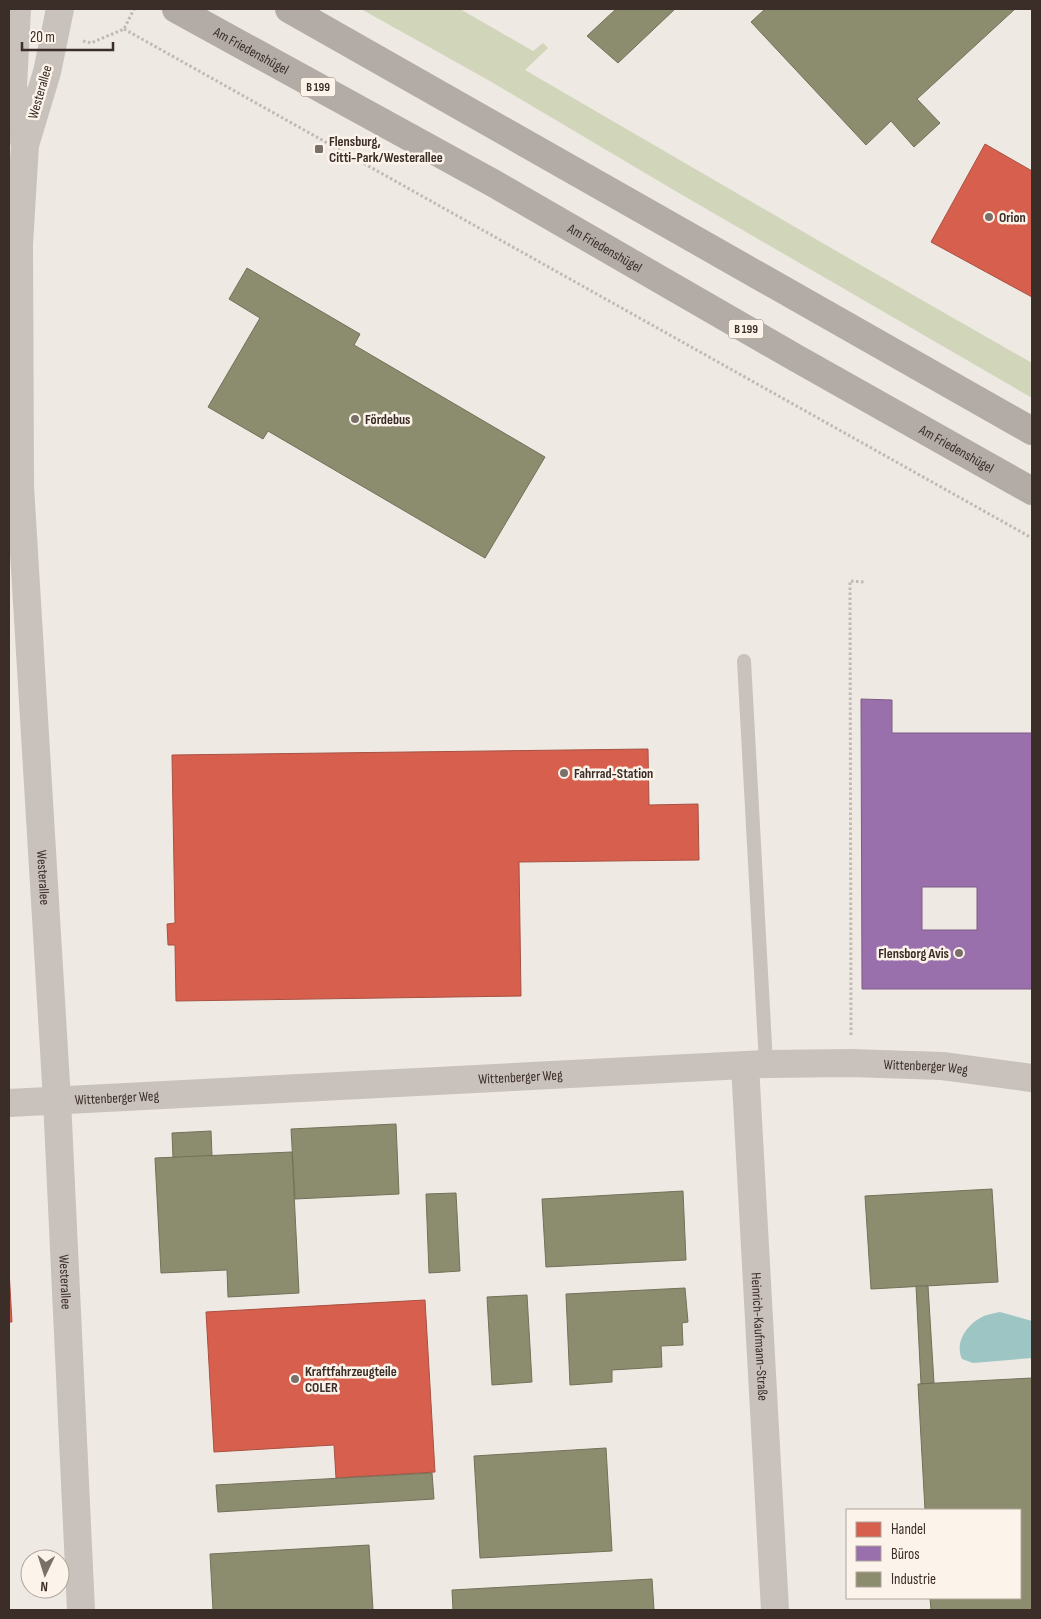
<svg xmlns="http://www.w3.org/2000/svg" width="1041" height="1619" font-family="'Sofia Sans Condensed',sans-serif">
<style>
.green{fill:#d1d6bb}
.water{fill:#9cc5c4}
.shops{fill:#d6604d;stroke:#a85142}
.offices{fill:#9970ab;stroke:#7d5c84;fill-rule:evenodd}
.industry{fill:#8c8c6e;stroke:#747059}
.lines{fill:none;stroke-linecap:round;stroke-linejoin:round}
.path{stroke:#c2b9b3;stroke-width:3;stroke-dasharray:2.5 2.5;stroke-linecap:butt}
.service{stroke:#c9c1bb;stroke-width:14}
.minor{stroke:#c9c1bb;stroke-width:28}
.tertiary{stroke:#c9c1bb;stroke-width:28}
.trunk{stroke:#b3aca6;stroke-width:28}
.poi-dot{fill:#7a6f69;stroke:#fcf3ea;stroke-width:2}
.labels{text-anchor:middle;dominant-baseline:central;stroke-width:5;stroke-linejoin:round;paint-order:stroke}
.shield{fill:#fcf3ea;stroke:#756862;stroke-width:1}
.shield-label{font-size:12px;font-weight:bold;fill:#3b2d28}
.street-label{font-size:14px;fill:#3b2d28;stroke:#fcf3ea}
.poi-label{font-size:14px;font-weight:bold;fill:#3b2d28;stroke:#fcf3ea;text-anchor:start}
</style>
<rect width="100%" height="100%" fill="#efe9e3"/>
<!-- green -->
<path class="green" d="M361 9H460L533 51 543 43 548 48 525 70 838 252 1032 363V398L672 189 488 80Z"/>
<!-- water -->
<path class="water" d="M1000 1312 1032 1321V1358L973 1363 962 1359C954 1342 968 1323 984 1316 989 1314 995 1313 1000 1312Z"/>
<!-- shops -->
<g class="shops">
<path d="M985 144 1032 171V297L931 242Z"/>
<path d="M648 749 649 805 698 804 699 860 519 862 521 996 176 1001 175 945H168L167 924 175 923 172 755Z"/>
<path d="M9 1270 12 1322H9Z"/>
<path d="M425 1300 435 1472 336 1478 334 1445 214 1452 206 1312Z"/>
</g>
<!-- offices -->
<path class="offices" d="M861 699 892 700V733H1032V989H862ZM922 887H977V930H922Z"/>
<!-- industry -->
<g class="industry">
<path d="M616 9H675L618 63 587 36Z"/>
<path d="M765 9H1015L917 99 940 123 914 147 891 121 866 145 751 22Z"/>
<path d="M247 268 360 334 354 345 545 457 485 558 268 431 263 439 208 407 260 318 229 299Z"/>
<path d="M396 1124 399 1194 295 1199 291 1129Z"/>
<path d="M211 1131 212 1156 173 1158 172 1133Z"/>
<path d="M292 1152 299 1293 228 1297 227 1270 161 1273 155 1158Z"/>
<path d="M992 1189 998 1282 871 1289 865 1196Z"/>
<path d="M683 1191 686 1260 546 1267 542 1199Z"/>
<path d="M456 1193 460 1271 429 1273 426 1194Z"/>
<path d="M916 1286H928L934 1383 921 1384Z"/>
<path d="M685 1288 688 1322 682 1323 683 1345 661 1346 662 1367 612 1370V1382L570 1385 566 1294Z"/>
<path d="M527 1295 532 1382 492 1385 487 1297Z"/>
<path d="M1032 1378V1610H931L930 1598H1020V1510H925L918 1384Z"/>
<path d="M606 1448 612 1551 480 1558 474 1456Z"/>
<path d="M432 1473 434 1499 218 1512 216 1485Z"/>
<path d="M369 1545 373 1610H213L210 1554Z"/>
<path d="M652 1579 654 1610H453L452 1590Z"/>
</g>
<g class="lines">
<!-- path -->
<g class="path">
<path d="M124 29 1032 538"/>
<path d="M83 41 91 43 124 29 134 9"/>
<path d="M851 1035 850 581 864 582"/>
</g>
<!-- service -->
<path class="service" d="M744 661 766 1064"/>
<!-- minor -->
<g class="minor">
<path id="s1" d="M745 1065 775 1610"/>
<path id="s2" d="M9 1103 766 1064 851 1063 942 1066 1032 1078"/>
</g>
<!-- tertiary -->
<g class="tertiary">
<path d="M17 9 13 86 24 141"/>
<path id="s3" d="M60 9 47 72 25 145 19 244 20 486 57 1100 81 1610"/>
</g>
<!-- trunk -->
<g class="trunk">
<path id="s4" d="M176 9 493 183 796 358 1032 491"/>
<path d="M289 9 1032 431"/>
</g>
</g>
<!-- markers -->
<g class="poi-dot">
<rect x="314" y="144" width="10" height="10" rx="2.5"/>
<circle cx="989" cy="217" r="5"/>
<circle cx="355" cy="419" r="5"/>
<circle cx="564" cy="773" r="5"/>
<circle cx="959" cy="953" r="5"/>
<circle cx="295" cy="1379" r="5"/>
</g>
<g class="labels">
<!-- shield labels -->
<g class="shield">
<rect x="300.5" y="77.5" width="35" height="19" rx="4"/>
<rect x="728.5" y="319.5" width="35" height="19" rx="4"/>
</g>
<g class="shield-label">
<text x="318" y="87">B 199</text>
<text x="746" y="329">B 199</text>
</g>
<!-- street labels -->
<g class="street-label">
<text stroke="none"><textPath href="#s4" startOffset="86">Am Friedenshügel</textPath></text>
<text transform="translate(40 92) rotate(-74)">Westerallee</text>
<text stroke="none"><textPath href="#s4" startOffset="491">Am Friedenshügel</textPath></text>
<text stroke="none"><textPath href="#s4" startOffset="896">Am Friedenshügel</textPath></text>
<text stroke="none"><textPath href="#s3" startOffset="874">Westerallee</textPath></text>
<text stroke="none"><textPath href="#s2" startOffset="918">Wittenberger Weg</textPath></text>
<text stroke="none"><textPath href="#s2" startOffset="512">Wittenberger Weg</textPath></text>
<text stroke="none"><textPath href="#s2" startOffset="108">Wittenberger Weg</textPath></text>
<text stroke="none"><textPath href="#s3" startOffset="1279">Westerallee</textPath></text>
<text stroke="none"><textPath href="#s1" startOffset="272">Heinrich-Kaufmann-Straße</textPath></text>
</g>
<!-- poi labels -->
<g class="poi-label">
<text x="329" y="141">Flensburg,<tspan x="329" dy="16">Citti-Park/Westerallee</tspan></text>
<text x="999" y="217">Orion</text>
<text x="365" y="419">Fördebus</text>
<text x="574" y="773">Fahrrad-Station</text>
<text x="949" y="953" text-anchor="end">Flensborg Avis</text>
<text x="305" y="1371">Kraftfahrzeugteile<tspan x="305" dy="16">COLER</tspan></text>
</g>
</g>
<!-- border -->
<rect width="1041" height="1619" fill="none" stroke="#3b2d28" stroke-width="20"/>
<!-- legend -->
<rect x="846" y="1509" width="175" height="90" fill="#fcf3ea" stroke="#afa49c"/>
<rect x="856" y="1522" width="25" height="15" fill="#d6604d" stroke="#afa49c"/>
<text x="891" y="1534" font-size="15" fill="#3b2d28">Handel</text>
<rect x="856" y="1546" width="25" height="15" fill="#9970ab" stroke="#afa49c"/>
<text x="891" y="1559" font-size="15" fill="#3b2d28">Büros</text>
<rect x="856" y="1572" width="25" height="15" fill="#8c8c6e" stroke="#afa49c"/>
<text x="891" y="1584" font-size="15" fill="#3b2d28">Industrie</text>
<!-- north arrow -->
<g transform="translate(45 1574) rotate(184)"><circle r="24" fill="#fcf3ea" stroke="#afa49c"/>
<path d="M0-4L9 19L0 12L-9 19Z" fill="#7a6f69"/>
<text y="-8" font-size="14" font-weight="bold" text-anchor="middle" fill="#3b2d28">N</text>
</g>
<!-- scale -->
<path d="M22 42v8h91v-8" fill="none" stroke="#3b2d28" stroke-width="2.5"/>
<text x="30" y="42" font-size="15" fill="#3b2d28" stroke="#fcf3ea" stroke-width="4" paint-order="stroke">20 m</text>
</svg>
